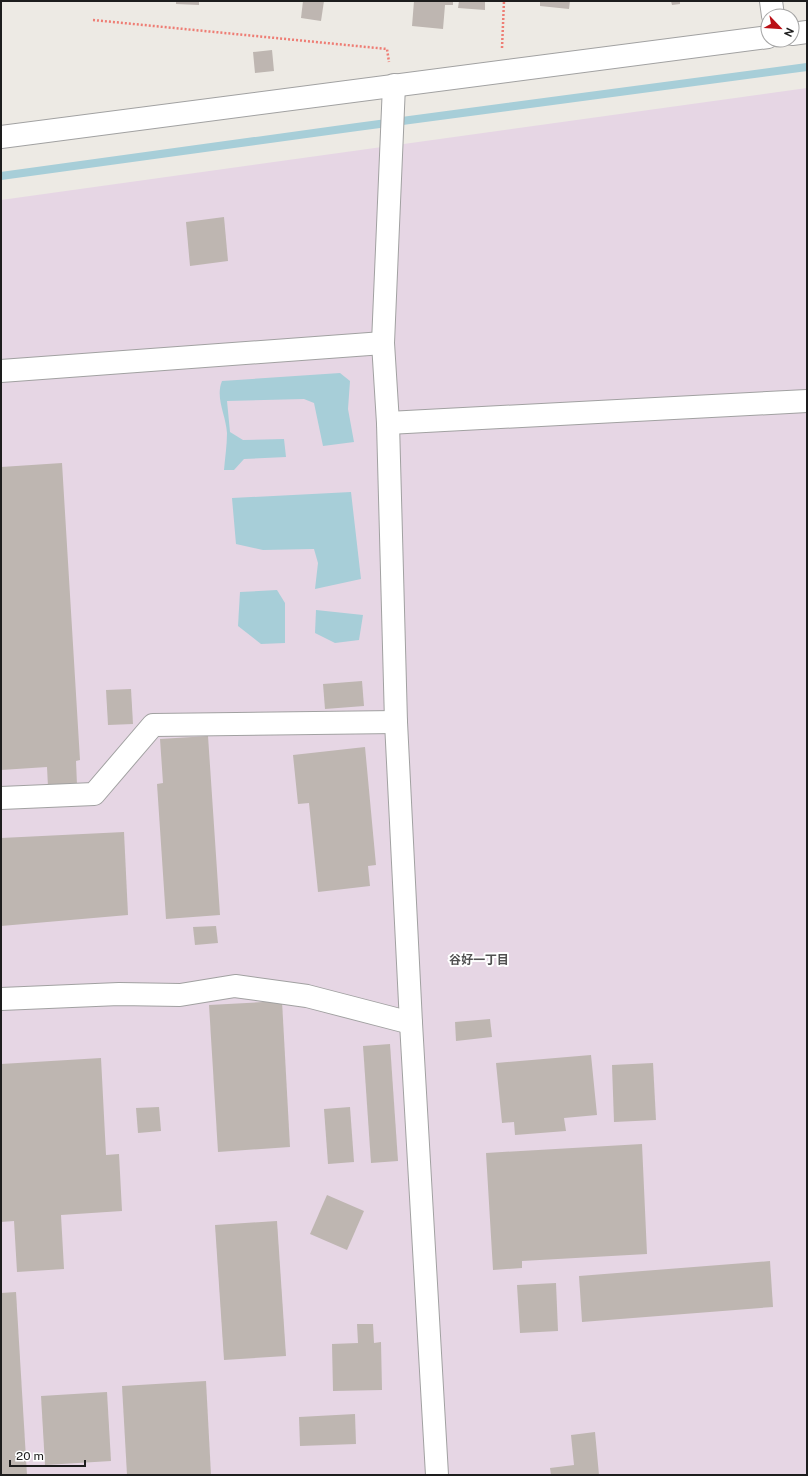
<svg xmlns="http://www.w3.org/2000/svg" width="808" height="1476" font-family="'Public Sans','Noto Sans JP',sans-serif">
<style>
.industrial{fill:#e6d6e4}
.water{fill:#a7ced8}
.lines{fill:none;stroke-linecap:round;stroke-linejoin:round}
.stream{stroke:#a7ced8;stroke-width:8}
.building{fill:#beb6b1}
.minor-casing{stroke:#a1a1a1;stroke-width:24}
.path{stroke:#ee7d74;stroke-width:2.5;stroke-dasharray:2 2;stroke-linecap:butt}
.minor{stroke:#fff;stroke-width:22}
.labels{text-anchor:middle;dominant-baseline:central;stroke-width:4;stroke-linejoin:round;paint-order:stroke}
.neighbourhood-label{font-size:12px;font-weight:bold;fill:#505050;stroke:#fff}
</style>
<rect width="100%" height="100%" fill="#edeae4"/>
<!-- industrial -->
<path class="industrial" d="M807 88V1475H1V200Z"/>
<!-- water -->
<g class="water">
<path d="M340 373 350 381 348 409 354 442 323 446 314 403 304 399 227 401 230 432 243 440 284 439 286 457 244 459 234 470H224C225 458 227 445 227 433 226 415 215 398 222 381Z"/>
<path d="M351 492 361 579 315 589 318 563 314 549 263 550 236 544 232 498Z"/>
<path d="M277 590 285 603V643L261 644 238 626 240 592Z"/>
<path d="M316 610 363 615 359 640 335 643 315 633Z"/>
</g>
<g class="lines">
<!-- stream -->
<path class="stream" d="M1 176 357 127 807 67"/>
</g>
<!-- building -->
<g class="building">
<path d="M176 1H199V5L176 4Z"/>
<path d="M303 1H324L321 21 301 18Z"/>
<path d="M414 1H453V5H445L443 29 412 26Z"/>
<path d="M459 1H485V10L458 8Z"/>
<path d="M540 1H570L569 9 540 6Z"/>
<path d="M671 1H680V4L672 5Z"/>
<path d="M272 50 274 71 255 73 253 52Z"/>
<path d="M224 217 228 261 190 266 186 222Z"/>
<path d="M62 463 80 760 76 761 77 785 48 787 47 767 1 770V467Z"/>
<path d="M362 681 364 706 325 709 323 684Z"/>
<path d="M131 689 133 724 108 725 106 690Z"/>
<path d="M208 736 220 915 166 919 157 784 163 783 160 739Z"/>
<path d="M365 747 376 865 368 866 370 886 318 892 309 803 298 804 293 755Z"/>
<path d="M124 832 128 915 1 926V838Z"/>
<path d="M216 926 218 943 195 945 193 927Z"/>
<path d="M282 1001 290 1147 218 1152 209 1005Z"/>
<path d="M490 1019 492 1037 456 1041 455 1022Z"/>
<path d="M390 1044 398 1161 371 1163 363 1046Z"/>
<path d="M591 1055 597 1115 564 1118 566 1131 515 1135 514 1122 502 1123 496 1063Z"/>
<path d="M101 1058 106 1155 119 1154 122 1211 61 1215 64 1269 17 1272 14 1221 1 1222V1064Z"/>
<path d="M653 1063 656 1120 614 1122 612 1065Z"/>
<path d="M159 1107 161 1131 138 1133 136 1108Z"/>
<path d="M350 1107 354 1162 328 1164 324 1109Z"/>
<path d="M642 1144 647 1254 522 1261V1268L493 1270 486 1153Z"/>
<path d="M327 1195 364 1211 347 1250 310 1234Z"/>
<path d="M277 1221 286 1356 224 1360 215 1225Z"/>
<path d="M770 1261 773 1307 582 1322 579 1276Z"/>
<path d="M556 1283 558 1331 520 1333 517 1285Z"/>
<path d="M16 1292 27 1475H1V1293Z"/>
<path d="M357 1324H373L374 1343 381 1342 382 1390 333 1391 332 1344 358 1343Z"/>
<path d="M206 1381 211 1475H127L122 1386Z"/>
<path d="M107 1392 111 1461 45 1465 41 1396Z"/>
<path d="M355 1414 356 1444 300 1446 299 1417Z"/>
<path d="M595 1432 599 1475H551L550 1468 574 1465 571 1435Z"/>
</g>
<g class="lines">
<!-- minor casing -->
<g class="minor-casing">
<g id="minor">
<path d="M771 1 773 16"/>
<path d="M792 34 807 32"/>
<path d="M394 85 383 343 388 423 396 722 411 1023 437 1475"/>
<path d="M1 137 768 37"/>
<path d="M1 371 383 343"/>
<path d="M388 423 807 401"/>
<path d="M1 798 94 794 153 725 396 722"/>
<path d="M1 999 119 994 180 995 235 986 307 996 411 1023"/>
</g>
</g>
<!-- path -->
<g class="path">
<path d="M93 20 387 49 389 62"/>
<path d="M502 48 504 1"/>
</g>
<!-- minor -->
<use href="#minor" class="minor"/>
</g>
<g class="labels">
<!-- neighbourhood labels -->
<g class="neighbourhood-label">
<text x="479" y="960">谷好一丁目</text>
</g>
</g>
<!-- border -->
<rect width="808" height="1476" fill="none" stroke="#1d1d1d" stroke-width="4"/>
<!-- north arrow -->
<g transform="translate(780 28) rotate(115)"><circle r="19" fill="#ffffff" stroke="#a5a5a5"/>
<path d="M0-3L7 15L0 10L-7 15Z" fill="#ba1016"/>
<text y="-6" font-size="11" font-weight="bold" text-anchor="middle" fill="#1d1d1d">N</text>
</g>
<!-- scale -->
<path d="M10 1460v6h75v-6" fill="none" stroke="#1d1d1d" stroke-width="2"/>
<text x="16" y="1460" font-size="12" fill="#1d1d1d" stroke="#ffffff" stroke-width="3" paint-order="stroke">20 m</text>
</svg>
